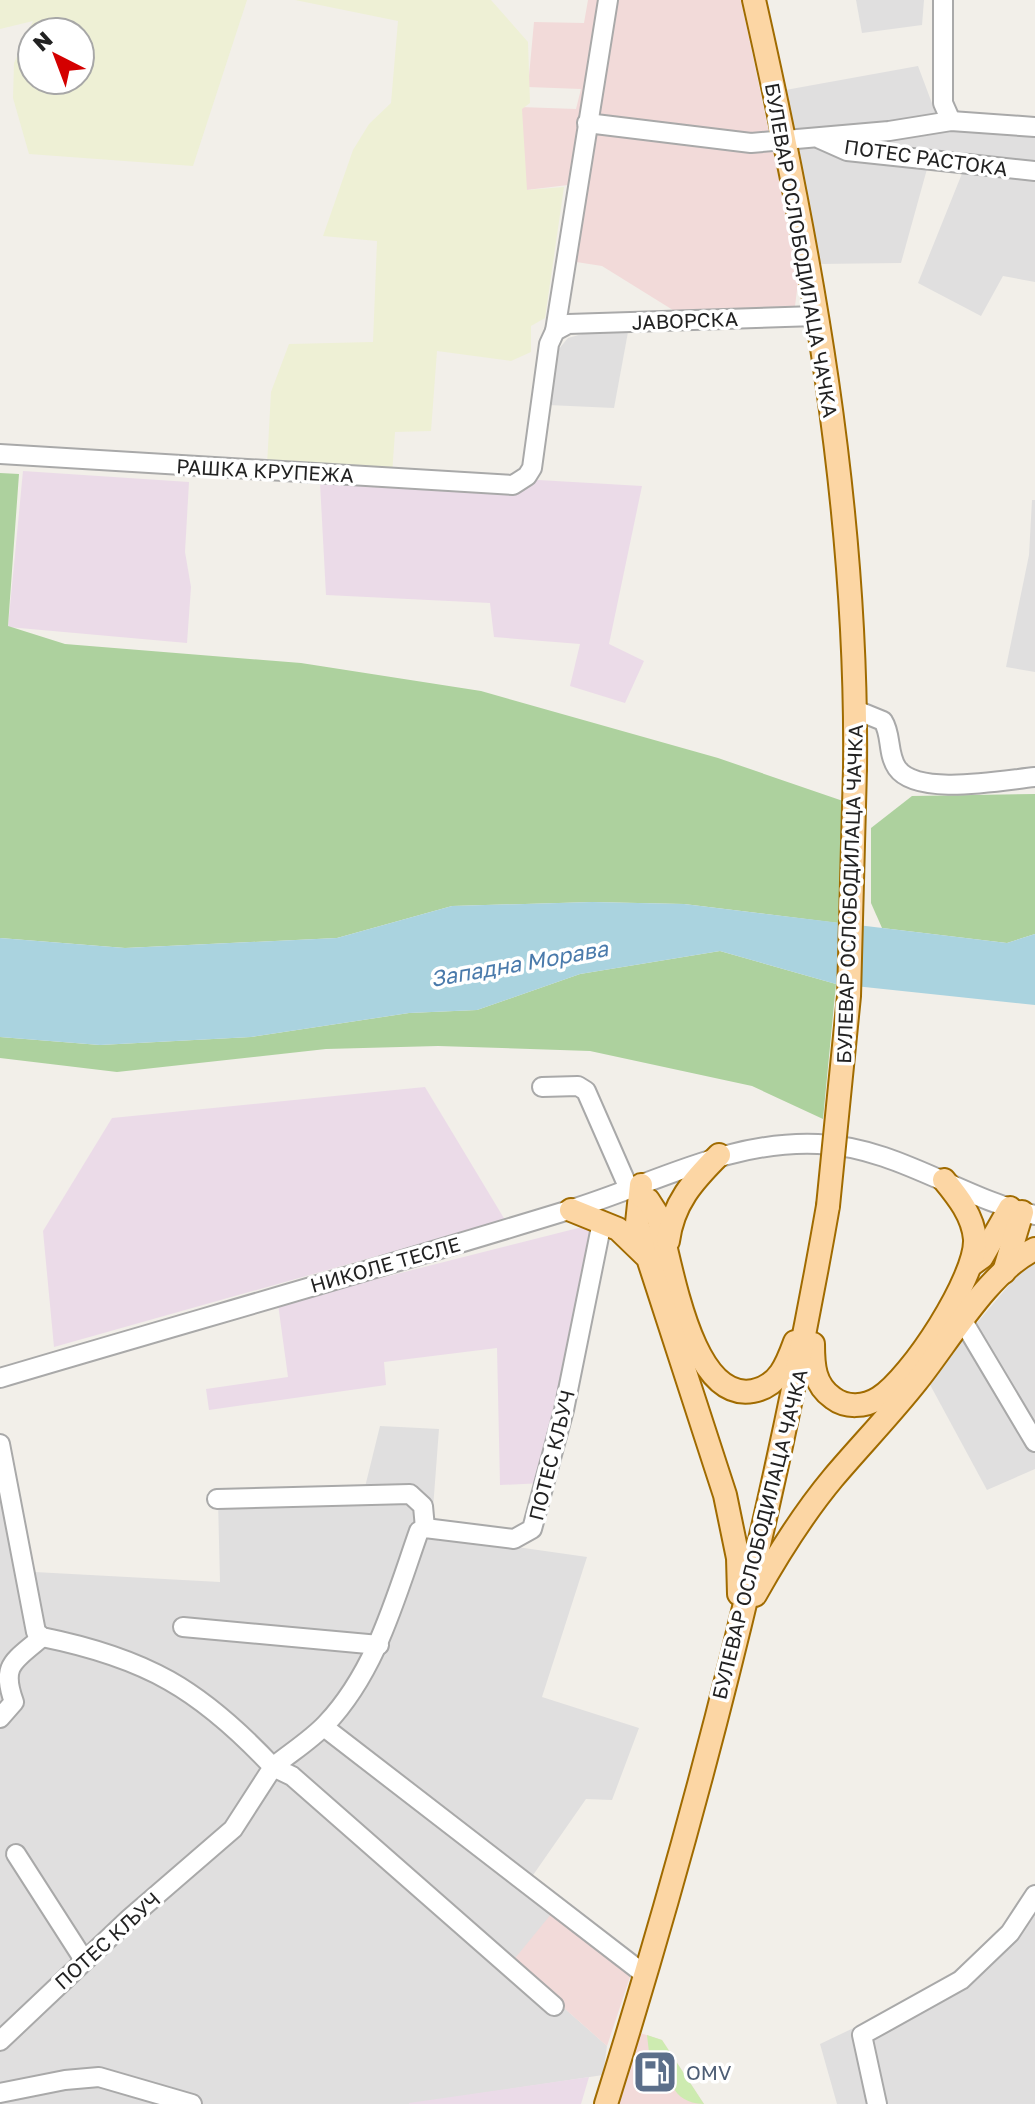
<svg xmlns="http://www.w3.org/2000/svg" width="1035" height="2104" font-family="'Golos Text',sans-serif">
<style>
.residential{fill:#e0dfdf}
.commercial{fill:#f2dad9}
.industrial{fill:#ebdbe8}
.farmland{fill:#eef0d5;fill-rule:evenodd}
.grass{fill:#cdebb0}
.forest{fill:#add19e}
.water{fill:#aad3df}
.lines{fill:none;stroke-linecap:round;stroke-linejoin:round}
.minor-casing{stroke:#a9a9a9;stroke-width:22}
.major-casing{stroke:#a06b00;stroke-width:26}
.minor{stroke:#fff;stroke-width:18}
.major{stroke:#fcd6a4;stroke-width:22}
.major-bridge-casing{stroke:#a06b00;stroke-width:26;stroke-linecap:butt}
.major-bridge{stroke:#fcd6a4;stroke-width:22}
.labels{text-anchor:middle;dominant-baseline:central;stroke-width:7;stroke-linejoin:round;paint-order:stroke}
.street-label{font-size:20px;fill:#222;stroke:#fff}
.service-label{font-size:20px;fill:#4e5e75;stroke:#fff;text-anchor:start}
.water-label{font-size:22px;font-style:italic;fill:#4a7aab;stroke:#fff}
</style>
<rect width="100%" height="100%" fill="#f2efe9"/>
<!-- residential -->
<g class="residential">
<path d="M856 0H924L922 25 862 33Z"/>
<path d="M918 66 939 122 1035 131V282L1003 276 981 316 918 283 963 171 927 169 901 263 818 264 780 91Z"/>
<path d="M628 332 614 408 548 405 558 350 568 338 586 333Z"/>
<path d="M1032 500H1035V672L1006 667 1029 555Z"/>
<path d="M1035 1263V1469L987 1490 928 1381 1025 1266Z"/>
<path d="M380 1426 439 1429 431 1535 587 1557 542 1697 639 1728 612 1800 586 1799 531 1878 561 1906 512 1962 607 2046 603 2075 409 2104H0V1488L16 1571 220 1582 218 1500 365 1487Z"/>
<path d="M1035 1883V2104H837L820 2044 929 1992 1004 1929Z"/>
</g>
<!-- commercial -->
<g class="commercial">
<path d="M588 0H741L799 274 793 322 689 320 602 266 557 259 568 185 518 191 520 107 576 109 581 89 528 87 534 22 584 23Z"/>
<path d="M556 1908 633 1968 607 2046 512 1962Z"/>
<path d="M640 2033 662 2040 704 2104H618Z"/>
</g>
<!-- industrial -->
<g class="industrial">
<path d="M23 471 189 482 185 552 191 587 187 643 8 627Z"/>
<path d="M521 479 642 486 609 644 644 661 625 703 570 686 580 644 494 637 490 603 326 595 320 483 504 492Z"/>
<path d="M425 1087 505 1220 54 1347 43 1231 112 1118Z"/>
<path d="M602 1222 544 1483 500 1485 497 1348 384 1362 386 1385 209 1410 206 1389 288 1377 278 1304Z"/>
<path d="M589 2077 581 2104H409V2103Z"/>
</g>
<!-- farmland -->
<g class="farmland">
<path d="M0 0H247L193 166 29 154 13 98 14 63 33 21 0 29ZM80 32V80H32V32Z"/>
<path d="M295 0H491L528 42 530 103 522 109 527 190 564 187 545 318 531 326V352L511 361 437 351 431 431 395 432 392 475 267 465 271 392 289 344 373 342 377 241 323 236 353 150 369 124 391 103 398 21Z"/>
</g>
<!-- grass -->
<path class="grass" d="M647 2035 662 2040 704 2104C668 2103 675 2075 650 2061Z"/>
<!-- forest -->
<g class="forest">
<path d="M0 473 19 474 8 626 65 644 301 663 481 691 718 758 843 801 838 923 684 904 592 902 452 906 337 938 125 948 0 938Z"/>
<path d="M1035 794V934L1007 943 882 928 871 903V828L912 796Z"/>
<path d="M720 951 836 984 823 1119 752 1086 590 1051 438 1046 326 1049 117 1072 0 1058V1037L100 1045 251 1037 409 1013 477 1010 580 974Z"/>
</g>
<!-- water -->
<path class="water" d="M592 902 684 904 1007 943 1035 934V1005L836 984 720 951 580 974 477 1010 409 1013 251 1037 100 1045 0 1037V938L125 948 337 938 452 906Z"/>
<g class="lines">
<!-- minor casing -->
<g class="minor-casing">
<g id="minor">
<path d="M943 0V103L951 121"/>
<path d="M587 123 751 143 889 131 951 121 1035 127"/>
<path d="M820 139 847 151 1035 171"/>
<path d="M555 331 608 0"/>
<path d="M0 454 513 485 527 476 532 468 549 344 555 331 568 324 816 316"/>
<path d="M856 710 883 721C892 735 887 753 897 768 917 797 1003 780 1035 777"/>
<path d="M542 1087 578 1086 586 1091 629 1189"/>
<path d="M963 1321 1035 1442"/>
<path d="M0 1378C189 1322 380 1268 569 1210 652 1185 728 1140 818 1144 897 1147 960 1198 1035 1215"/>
<path d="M0 1444 36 1632 42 1637C146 1658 200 1689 273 1767L233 1829 130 1918 0 2041"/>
<path d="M217 1499 410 1494 423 1506 425 1528"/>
<path d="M183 1627 379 1645"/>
<path d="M0 1718 14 1702C0 1664 15 1661 42 1637"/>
<path d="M324 1727 644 1974"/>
<path d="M16 1854 84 1960"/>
<path d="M554 2006 292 1776 273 1767C290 1753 311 1740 326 1724 376 1671 395 1599 419 1531L425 1528 514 1539 532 1529 564 1410 602 1222"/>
<path d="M0 2093 65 2080 99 2077 192 2104"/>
<path d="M877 2104 862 2035 961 1980 1010 1933 1035 1895"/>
</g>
</g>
<!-- major casing -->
<g class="major-casing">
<g id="major">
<path d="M754 0C811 252 858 509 855 768"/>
<path d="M641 1185 637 1223 647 1253"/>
<path d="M641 1196 648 1200 657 1214C671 1257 689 1403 753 1391 779 1386 787 1364 795 1342"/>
<path d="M571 1210 618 1229 648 1258 725 1495 738 1558 739 1594"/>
<path d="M668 1241C673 1203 693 1181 719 1155"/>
<path d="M971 1265 982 1257 1010 1208"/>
<path d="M1004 1272 1022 1212"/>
<path d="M813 1344C813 1365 814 1385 833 1398 846 1408 865 1407 879 1398 911 1378 977 1277 975 1239 973 1216 958 1197 944 1180"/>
<path d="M755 1595C778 1554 803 1514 833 1478 861 1445 891 1414 917 1381 949 1341 989 1271 1035 1249"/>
<path d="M606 2104C698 1810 775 1509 828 1206"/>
</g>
</g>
<!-- minor -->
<use href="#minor" class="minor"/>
<!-- major -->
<use href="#major" class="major"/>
<!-- major-bridge casing -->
<g class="major-bridge-casing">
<path id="major-bridge" d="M828 1206 849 996 855 768"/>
</g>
<!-- major-bridge -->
<use href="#major-bridge" class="major-bridge"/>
</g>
<!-- icons -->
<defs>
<g id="fuel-square" transform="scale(2.3)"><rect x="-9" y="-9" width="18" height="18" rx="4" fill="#5c6f8a" stroke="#fff"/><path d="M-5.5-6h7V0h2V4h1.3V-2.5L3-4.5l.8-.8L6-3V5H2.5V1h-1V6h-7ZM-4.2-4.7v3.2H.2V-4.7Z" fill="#fff"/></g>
</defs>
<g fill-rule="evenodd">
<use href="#fuel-square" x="655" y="2072"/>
</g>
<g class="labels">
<!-- street labels -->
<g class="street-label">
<text transform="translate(926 157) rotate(8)">ПОТЕС РАСТОКА</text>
<text transform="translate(802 250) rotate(80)">БУЛЕВАР ОСЛОБОДИЛАЦА ЧАЧКА</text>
<text transform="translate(685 320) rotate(-2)">ЈАВОРСКА</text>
<text transform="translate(265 470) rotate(3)">РАШКА КРУПЕЖА</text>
<text transform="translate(849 894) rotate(-88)">БУЛЕВАР ОСЛОБОДИЛАЦА ЧАЧКА</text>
<text transform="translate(385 1264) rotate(-16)">НИКОЛЕ ТЕСЛЕ</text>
<text transform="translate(551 1455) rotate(-76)">ПОТЕС КЉУЧ</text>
<text transform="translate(759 1534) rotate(-76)">БУЛЕВАР ОСЛОБОДИЛАЦА ЧАЧКА</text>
<text transform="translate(107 1940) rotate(-42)">ПОТЕС КЉУЧ</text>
</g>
<!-- service labels -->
<g class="service-label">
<text x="686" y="2072">OMV</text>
</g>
<!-- water labels -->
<g class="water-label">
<text transform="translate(519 963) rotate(-10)">Западна Морава</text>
</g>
</g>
<!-- north arrow -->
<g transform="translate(56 56) rotate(318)"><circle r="38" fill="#ffffff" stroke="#a7a7a7" stroke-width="2"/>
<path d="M0-6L14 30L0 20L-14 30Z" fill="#d40000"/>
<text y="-12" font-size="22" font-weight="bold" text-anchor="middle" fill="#222222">N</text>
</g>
</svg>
